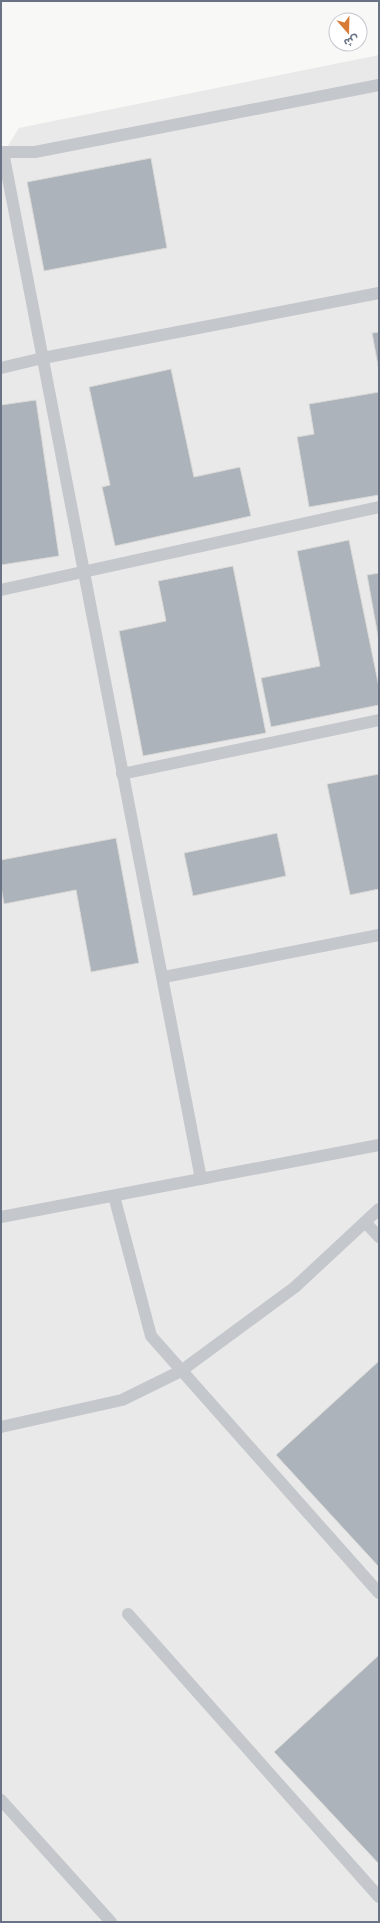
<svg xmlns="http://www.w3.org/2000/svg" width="380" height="1923" font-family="'Archivo Narrow','Noto Sans Arabic',sans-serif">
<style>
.built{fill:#e9e9e9}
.building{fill:#adb3ba;stroke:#dadad8}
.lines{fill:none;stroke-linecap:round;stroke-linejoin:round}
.service{stroke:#c4c7cb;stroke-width:12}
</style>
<rect width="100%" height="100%" fill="#f8f8f6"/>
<!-- built -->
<path class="built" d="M379 55V1922H1V157L19 128Z"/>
<!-- building -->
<g class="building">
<path d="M151 158 167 248 44 271 27 182Z"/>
<path d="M379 332V371L372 333Z"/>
<path d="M171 369 194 477 240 467 251 516 115 546 102 487 110 485 89 387Z"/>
<path d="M379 392V495L309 507 297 437 314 434 309 404Z"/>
<path d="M36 400 59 556 1 565V405Z"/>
<path d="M349 540 379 687V705L271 727 261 678 320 666 297 551Z"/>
<path d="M233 566 266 733 143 756 119 631 166 621 158 581Z"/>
<path d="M379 573V642L367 575Z"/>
<path d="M379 774V889L350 895 327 784Z"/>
<path d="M277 833 286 876 193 896 184 853Z"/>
<path d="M116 838 139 963 91 972 76 890 4 904 1 887V860Z"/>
<path d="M379 1361V1567L276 1455Z"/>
<path d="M379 1655V1864L274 1752Z"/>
</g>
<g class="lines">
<!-- service -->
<g class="service">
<path d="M1 152H35L379 85"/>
<path d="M3 152 201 1179"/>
<path d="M1 368 43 358 379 293"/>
<path d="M1 590 379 507"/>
<path d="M122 774 379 720"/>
<path d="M164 977 379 935"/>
<path d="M114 1196 151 1336 379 1593"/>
<path d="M1 1217 379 1145"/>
<path d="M365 1222 379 1237"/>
<path d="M1 1427 122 1400 181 1371 295 1287 379 1209"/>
<path d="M128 1614 379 1897"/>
<path d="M1 1800 111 1922"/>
</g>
</g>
<!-- border -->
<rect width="380" height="1923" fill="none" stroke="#697385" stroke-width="4"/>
<!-- north arrow -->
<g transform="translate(348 32) rotate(160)"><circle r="19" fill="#ffffff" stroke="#c3c7ce"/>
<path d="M0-3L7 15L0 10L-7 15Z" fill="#d87b36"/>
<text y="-6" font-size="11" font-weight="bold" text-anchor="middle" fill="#697385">ش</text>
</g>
</svg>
